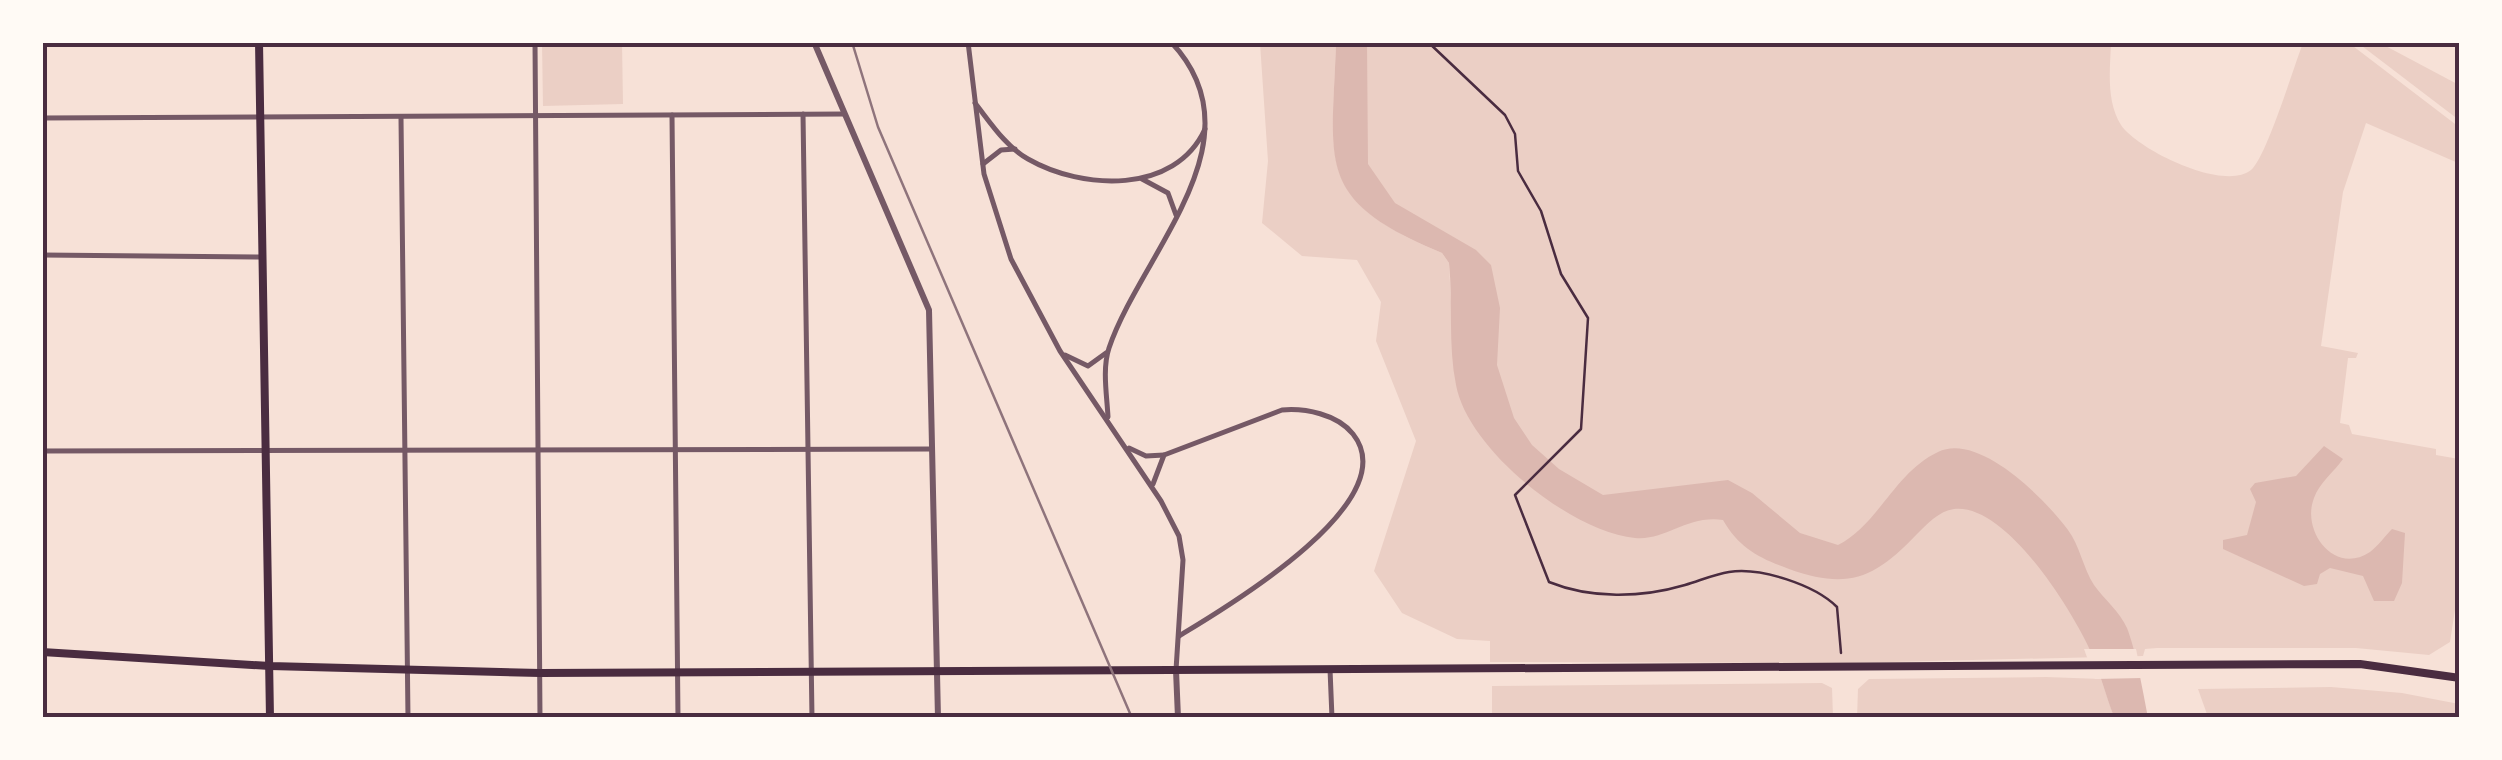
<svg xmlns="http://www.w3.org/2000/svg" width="2502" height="760" font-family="'Public Sans',sans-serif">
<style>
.green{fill:#ebcfc5}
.water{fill:#dcb8b0}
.pier{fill:#f7e1d7}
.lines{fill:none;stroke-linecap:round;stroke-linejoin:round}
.path{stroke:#4a2c40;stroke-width:2.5}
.minor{stroke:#755966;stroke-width:5}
.tertiary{stroke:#755966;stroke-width:6}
.secondary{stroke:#4a2c40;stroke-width:8}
.primary{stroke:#4a2c40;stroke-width:8}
.rail{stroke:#8f747c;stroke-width:2.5}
.neatline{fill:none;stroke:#4a2c40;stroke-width:4}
</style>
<rect width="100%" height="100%" fill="#f7e1d7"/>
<!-- green -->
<g class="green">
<path d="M542 43H622L623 104 543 106Z"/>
<path d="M1260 43H1336C1332 165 1315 200 1442 253L1449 263 1452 322 1470 265 1358 191 1350 43H2111C2110 70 2106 101 2121 125 2138 150 2224 192 2251 170 2266 158 2294 66 2303 43H2349L2459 127 2458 163 2366 123 2343 192 2321 346 2358 353 2356 358H2348L2340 423 2349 425 2352 434 2436 449V455L2459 459 2460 577 2450 642 2429 655 2356 648H2157L2145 649 2143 656 1848 663 1490 662V641L1457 639 1402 613 1374 571 1416 441 1376 341 1381 302 1357 260 1302 256 1262 223 1268 161Z"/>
<path d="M2358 43H2380L2459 85V120Z"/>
<path d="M2046 677 2101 679 2114 717 1857 718 1858 689 1869 679Z"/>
<path d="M1822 683 1832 688 1833 717H1492V686Z"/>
<path d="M2331 687 2402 693 2459 704V717H2208L2198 689Z"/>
</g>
<!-- water -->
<g class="water">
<path d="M1336 43H1367L1368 164 1395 203 1476 250 1491 265 1500 308 1497 365 1514 418 1532 445 1559 469 1603 495 1728 480 1752 493 1800 533 1838 545C1878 525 1895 472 1938 452 1979 432 2045 499 2068 530 2080 546 2083 568 2094 585 2104 599 2120 612 2127 628 2136 651 2143 692 2148 717H2114C2106 696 2100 673 2091 652 2072 610 2006 503 1954 509 1939 511 1927 524 1917 534 1874 579 1848 590 1789 569 1759 558 1739 548 1723 520 1686 515 1666 541 1635 538 1572 532 1468 450 1456 385 1448 345 1453 303 1449 263L1442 253C1314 200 1332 166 1336 43Z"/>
<path d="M2324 446 2343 459C2334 472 2319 483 2314 498 2301 531 2334 576 2370 552 2378 546 2385 536 2392 529L2405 533 2402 583 2394 601H2374L2363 576 2330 568 2320 574 2317 584 2304 586 2223 549V540L2247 535 2256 502 2250 489 2255 483 2296 476Z"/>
</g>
<!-- pier -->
<path class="pier" d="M2084 649H2136L2142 678 2095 679Z"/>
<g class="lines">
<!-- path -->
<path class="path" d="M1428 42 1505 115 1515 134 1518 171 1541 211 1561 274 1588 318 1581 429 1515 495 1549 582C1591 599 1641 598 1685 585 1699 581 1715 574 1729 572 1761 567 1815 585 1837 607L1841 653"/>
<!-- minor -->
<g class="minor">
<path d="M535 42 540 718"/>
<path d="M968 42 984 174 1011 259 1060 351 1161 501 1179 536 1183 560 1176 670"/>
<path d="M975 103C990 122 1006 147 1028 159 1082 190 1175 195 1205 129"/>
<path d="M803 114 812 718"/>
<path d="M672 115 678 718"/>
<path d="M42 118 844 114"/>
<path d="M401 118 408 718"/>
<path d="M983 164 1001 150 1015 149"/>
<path d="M1142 179 1168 193 1176 215"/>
<path d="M42 255 263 257"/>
<path d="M1065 355 1088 366 1106 353"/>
<path d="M1108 417C1107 396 1102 369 1109 348 1141 253 1264 140 1171 42"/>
<path d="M1129 448 1146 456 1164 455"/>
<path d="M42 451 932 449"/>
<path d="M1153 484 1164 455 1282 410C1305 408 1337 414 1353 434 1407 502 1222 610 1179 636"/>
<path d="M1330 669 1332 718"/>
<path d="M2457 678 2460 662"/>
</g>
<!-- tertiary -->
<g class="tertiary">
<path d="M814 42 929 310 938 718"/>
<path d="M1176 670 1178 718"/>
</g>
<!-- secondary -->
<path class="secondary" d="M42 652 270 666 540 673 2360 664 2460 678"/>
<!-- primary -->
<path class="primary" d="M259 42 270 718"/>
<!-- rail -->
<path class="rail" d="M852 42 878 127 1132 718"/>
</g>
<!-- border -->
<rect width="2502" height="760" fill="none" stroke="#fffaf5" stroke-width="90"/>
<rect x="45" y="45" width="2412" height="670" class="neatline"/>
</svg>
